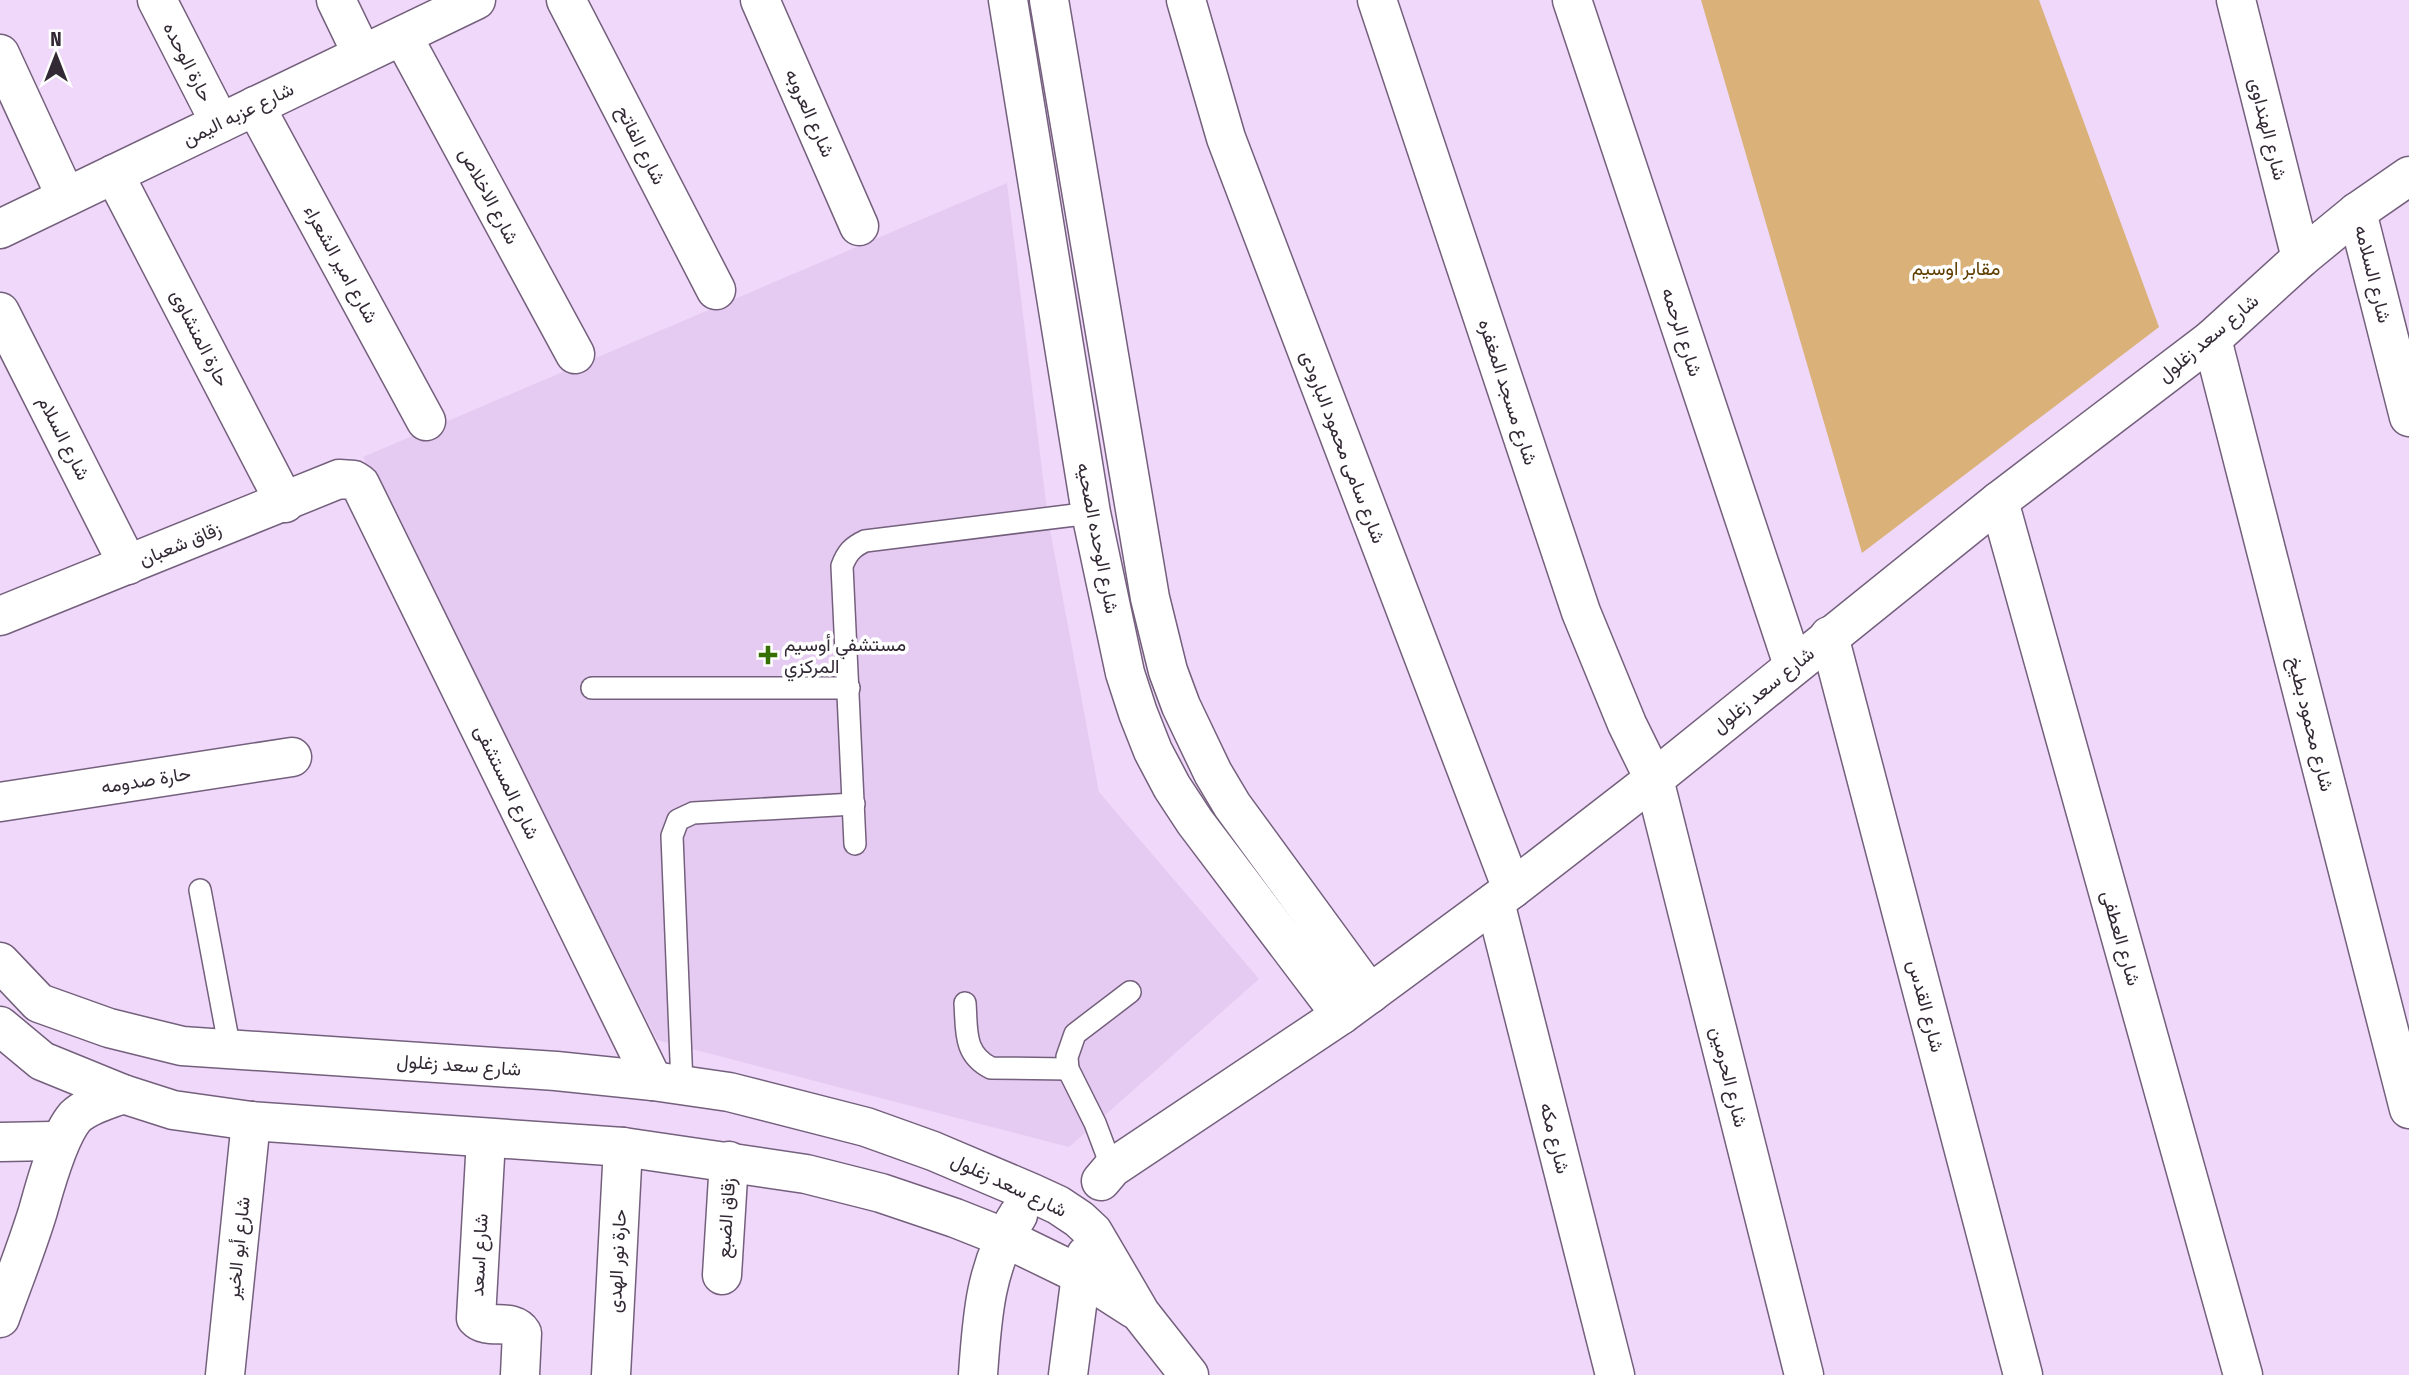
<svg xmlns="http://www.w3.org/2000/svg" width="2409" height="1375" font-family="'Fira Sans Condensed',Vazirmatn,sans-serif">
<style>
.built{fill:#e5cbf1}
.green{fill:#d9b179}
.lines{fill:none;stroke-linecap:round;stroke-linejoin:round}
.service-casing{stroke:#74607d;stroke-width:24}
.minor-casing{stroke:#74607d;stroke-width:41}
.tertiary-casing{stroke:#74607d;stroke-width:41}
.service{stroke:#fff;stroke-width:21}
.minor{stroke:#fff;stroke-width:38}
.tertiary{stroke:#fff;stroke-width:38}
.poi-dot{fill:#357000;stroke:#fff;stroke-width:2.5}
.labels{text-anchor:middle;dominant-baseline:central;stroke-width:7;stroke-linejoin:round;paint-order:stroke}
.street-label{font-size:19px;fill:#322935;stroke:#fff}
.park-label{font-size:19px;fill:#5f3e00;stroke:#fff}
.poi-label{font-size:19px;fill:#322935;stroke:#fff;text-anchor:start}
</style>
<rect width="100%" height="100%" fill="#efd8f9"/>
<!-- built -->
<path class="built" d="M1007 183 1048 519 1099 792 1259 979 1069 1147 657 1040 363 457Z"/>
<!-- green -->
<path class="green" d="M1701 0H2039L2159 327 1862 553Z"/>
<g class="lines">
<!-- service casing -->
<g class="service-casing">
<g id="service">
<path d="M592 688H849"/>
<path d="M855 844 842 566C847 553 852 547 865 541L1091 513"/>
<path d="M200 890 230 1050"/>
<path d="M965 1003C967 1030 963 1054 991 1068L1068 1069"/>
<path d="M682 1085 672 836 678 820 693 813 854 804"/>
<path d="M1112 1168 1095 1123 1068 1069 1067 1057 1075 1034 1130 992"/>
</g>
</g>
<!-- minor casing -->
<g class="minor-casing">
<g id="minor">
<path d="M157 0 220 123"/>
<path d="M336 0 362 54"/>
<path d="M566 0 716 290"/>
<path d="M760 0 859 226"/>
<path d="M1008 0 1091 513 1125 673 1138 713 1153 751 1172 787 1195 822 1341 1015"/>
<path d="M1049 0 1150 598 1168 671 1181 706 1213 773 1232 805 1370 994"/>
<path d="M1186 0 1226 138 1512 889"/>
<path d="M1377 0 1581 612 1627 724 1654 779 1804 1375"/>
<path d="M1572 0 1793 665"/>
<path d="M2236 0 2301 258"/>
<path d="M403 37 575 354"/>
<path d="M0 54 66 197"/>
<path d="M255 106 426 421"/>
<path d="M114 174 285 503"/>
<path d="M2357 212 2409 417"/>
<path d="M0 229 476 0"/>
<path d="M0 312 128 565"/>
<path d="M2212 339 2409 1109"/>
<path d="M1999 501 2243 1375"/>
<path d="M0 616 339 479 354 480 360 484 653 1081"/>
<path d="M1829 636 2023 1375"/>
<path d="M0 802 292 757"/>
<path d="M1495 902 1615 1375"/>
<path d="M486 1139 476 1318C488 1331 512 1317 522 1333L520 1375"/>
<path d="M0 1142 53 1141"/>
<path d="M722 1275 729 1161"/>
<path d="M225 1375 251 1121"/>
<path d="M611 1375 623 1147"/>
</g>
</g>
<!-- tertiary casing -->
<g class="tertiary-casing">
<g id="tertiary">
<path d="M0 962 39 1003 109 1028 182 1046 556 1071 653 1081 729 1092 866 1127 933 1151 1032 1193 1058 1205 1079 1219 1093 1232 1141 1314 1189 1375"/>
<path d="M0 1026 42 1061 123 1094 173 1110 251 1121 623 1147 806 1174 881 1193 955 1218 1003 1237 1081 1275 1134 1309"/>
<path d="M1101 1181 1112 1168 1341 1015 1512 889 1654 779 1999 501 2212 339 2301 258 2357 212 2409 176"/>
<path d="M0 1318C13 1282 27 1247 38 1211 45 1186 58 1137 75 1117 87 1105 108 1100 123 1094"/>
<path d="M978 1375C982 1317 985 1265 1018 1215"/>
<path d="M1068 1375 1081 1275 1086 1255"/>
</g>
</g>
<!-- service -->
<use href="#service" class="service"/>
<!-- minor -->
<use href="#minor" class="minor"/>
<!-- tertiary -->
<use href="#tertiary" class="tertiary"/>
</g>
<!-- markers -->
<path class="poi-dot" d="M764.5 644.5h7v7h7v7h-7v7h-7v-7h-7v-7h7z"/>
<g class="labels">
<!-- street labels -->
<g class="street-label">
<text transform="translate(188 62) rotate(63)">حارة الوحده</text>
<text transform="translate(810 113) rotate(66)">شارع العروبه</text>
<text transform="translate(238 114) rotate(-26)">شارع عزبه اليمن</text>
<text transform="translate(2268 129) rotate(76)">شارع الهنداوى</text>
<text transform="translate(641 145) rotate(63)">شارع الفاتح</text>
<text transform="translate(489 196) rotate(62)">شارع الاخلاص</text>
<text transform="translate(341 264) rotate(61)">شارع امير الشعراء</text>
<text transform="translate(2373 274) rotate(76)">شارع السلامه</text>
<text transform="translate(1682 332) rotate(72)">شارع الرحمه</text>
<text transform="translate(200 338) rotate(63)">حارة المنشاوى</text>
<text transform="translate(2208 338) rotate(-40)">شارع سعد زغلول</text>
<text transform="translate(1508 392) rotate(72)">شارع مسجد المغفره</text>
<text transform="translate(64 438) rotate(63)">شارع السلام</text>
<text transform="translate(1343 447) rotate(69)">شارع سامى محمود البارودى</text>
<text transform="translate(1098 538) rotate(79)">شارع الوحده الصحيه</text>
<text transform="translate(180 544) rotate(-22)">زقاق شعبان</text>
<text transform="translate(1763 690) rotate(-39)">شارع سعد زغلول</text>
<text transform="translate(2311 724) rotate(76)">شارع محمود بطيخ</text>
<text transform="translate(146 780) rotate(-9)">حارة صدومه</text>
<text transform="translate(507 782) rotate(64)">شارع المستشفى</text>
<text transform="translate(2121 938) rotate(74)">شارع العطفى</text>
<text transform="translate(1926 1006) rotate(75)">شارع القدس</text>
<text transform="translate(459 1065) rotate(4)">شارع سعد زغلول</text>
<text transform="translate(1729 1077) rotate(76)">شارع الحرمين</text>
<text transform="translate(1555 1138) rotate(76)">شارع مكه</text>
<text transform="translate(1009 1185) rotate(25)">شارع سعد زغلول</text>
<text transform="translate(726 1218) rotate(-86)">زقاق الضبع</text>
<text transform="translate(238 1248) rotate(-84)">شارع أبو الخير</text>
<text transform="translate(479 1255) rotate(-87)">شارع اسعد</text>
<text transform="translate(617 1261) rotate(-87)">حارة نور الهدى</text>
</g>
<!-- park labels -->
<g class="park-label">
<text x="1956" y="268">مقابر اوسيم</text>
</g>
<!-- poi labels -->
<g class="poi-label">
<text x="784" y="644">مستشفي أوسيم<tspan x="784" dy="22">المركزي</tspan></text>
</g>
</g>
<!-- north arrow -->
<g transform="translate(56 56)" stroke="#ffffff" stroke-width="5" paint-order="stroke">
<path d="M0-5L12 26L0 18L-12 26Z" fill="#322935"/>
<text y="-10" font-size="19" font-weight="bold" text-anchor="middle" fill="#322935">N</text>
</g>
</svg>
